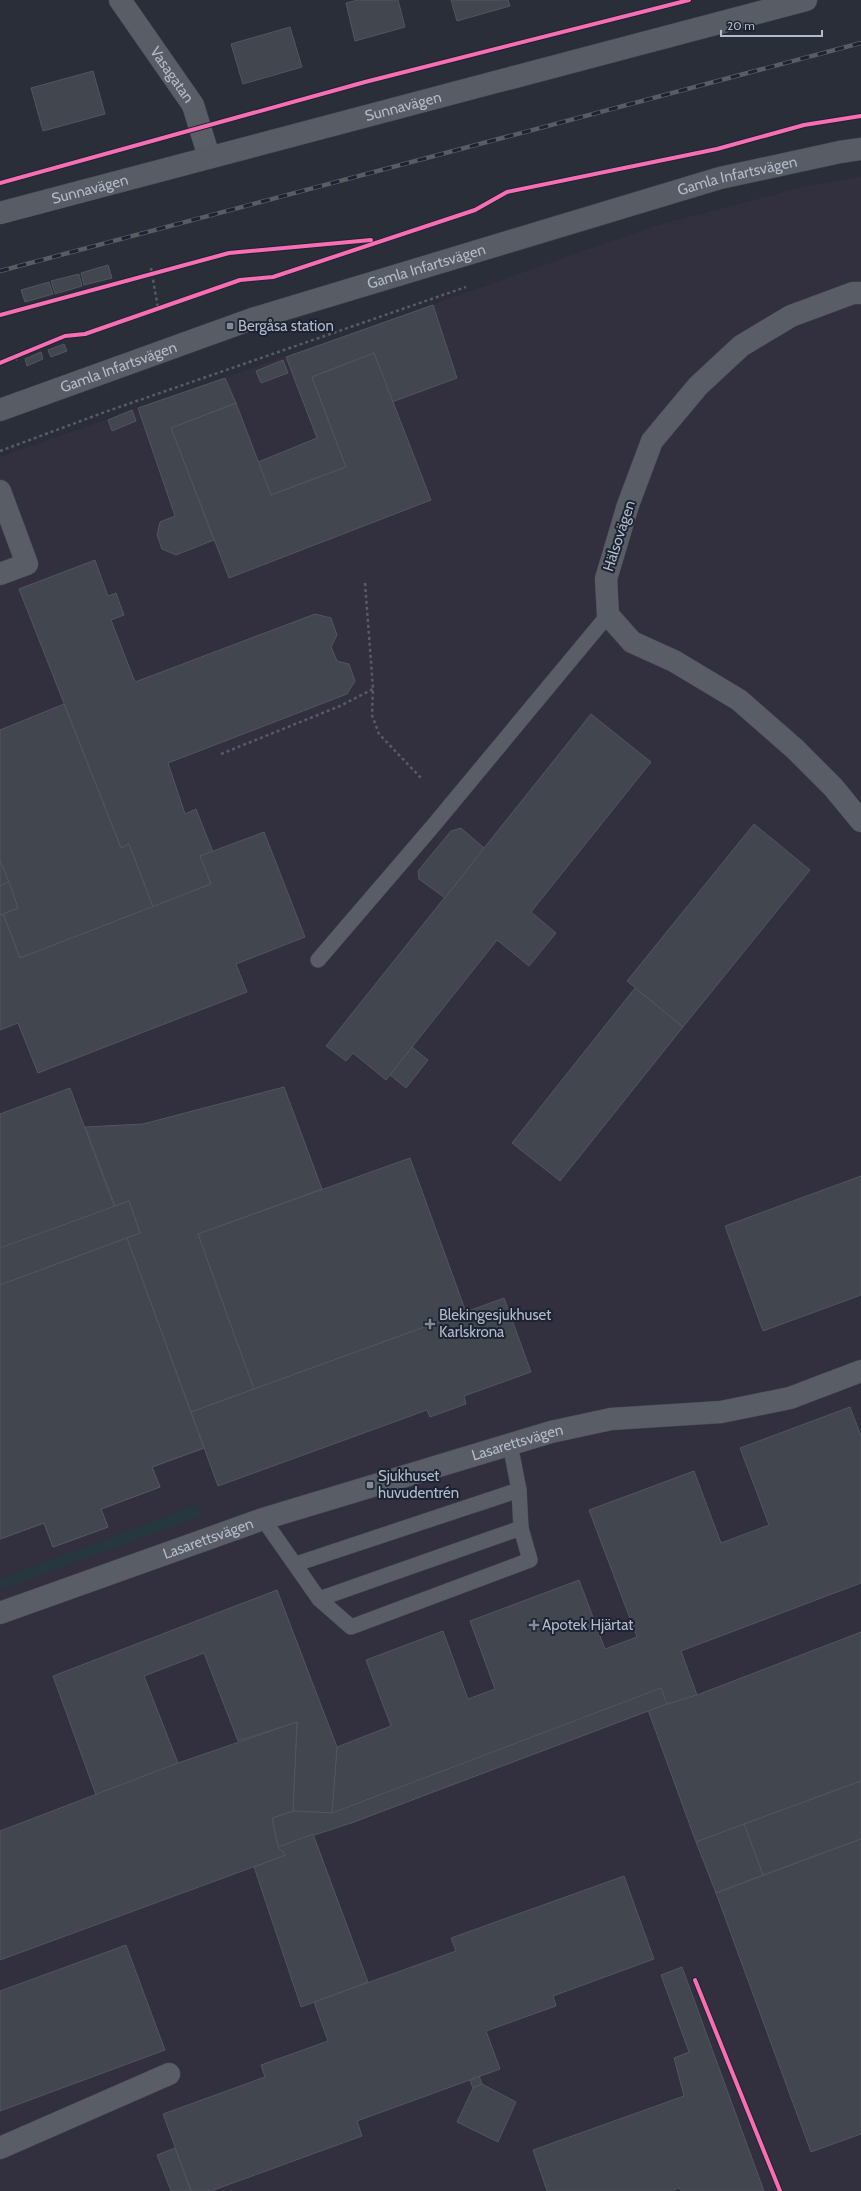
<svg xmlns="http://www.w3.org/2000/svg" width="861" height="2191" font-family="Cabin,sans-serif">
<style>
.medical{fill:#322f3e}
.green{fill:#26383e}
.building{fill:#42464e;stroke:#51565f}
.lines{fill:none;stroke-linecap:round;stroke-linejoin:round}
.lane-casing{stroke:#454951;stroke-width:16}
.street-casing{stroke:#454951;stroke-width:23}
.secondary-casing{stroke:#454951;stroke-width:23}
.path{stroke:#575c63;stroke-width:2.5;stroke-dasharray:3 3;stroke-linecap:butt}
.lane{stroke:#595d66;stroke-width:15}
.street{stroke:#595d66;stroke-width:22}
.secondary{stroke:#585c64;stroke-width:22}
.rail-casing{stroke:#585c64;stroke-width:4.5}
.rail{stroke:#1c2433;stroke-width:3;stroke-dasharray:9;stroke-linecap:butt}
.cycleway-casing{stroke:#1c2433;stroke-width:6}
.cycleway{stroke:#f96db3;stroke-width:4}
.poi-dot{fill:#838996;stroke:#1c2433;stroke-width:1.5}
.labels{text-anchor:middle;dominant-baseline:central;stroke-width:4;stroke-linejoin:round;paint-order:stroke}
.street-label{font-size:15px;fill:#b3bac9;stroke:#1c2433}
.poi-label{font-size:15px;fill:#b3bac9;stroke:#1c2433;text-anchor:start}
</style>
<rect width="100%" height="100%" fill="#292e38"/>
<!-- medical -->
<path class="medical" d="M861 176V2191H0V457L654 226 803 187Z"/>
<!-- green -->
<path class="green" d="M197 1504 202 1516 0 1590V1579Z"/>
<!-- building -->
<g class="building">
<path d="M358 0H398L405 27 355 41 346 3Z"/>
<path d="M451 0H508L510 6 457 21Z"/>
<path d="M290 27 302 67 243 84 231 44Z"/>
<path d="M93 71 105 114 43 131 31 88Z"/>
<path d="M108 265 112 278 84 285 81 273Z"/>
<path d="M79 274 82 286 55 294 51 281Z"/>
<path d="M49 282 53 294 25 302 21 290Z"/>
<path d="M433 305 457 378 392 402 374 353 312 377 346 467 271 495 258 462 317 438 286 357Z"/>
<path d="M64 344 67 351 51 357 48 350Z"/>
<path d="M41 352 43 359 27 366 25 359Z"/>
<path d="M374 353 431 500 229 578 171 428 236 403 271 495 346 467 312 377Z"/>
<path d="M283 360 288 373 261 383 256 371Z"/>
<path d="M225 378 236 403 171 428 214 540 176 555 162 549 157 535 160 522 175 516 138 408Z"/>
<path d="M132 410 136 421 112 431 108 420Z"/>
<path d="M95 560 108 596 116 593 124 615 111 620 135 682 315 614 331 618 337 635 331 647 337 661 349 664 355 681 347 694 168 763 185 814 196 809 213 852 200 856 211 884 153 907 129 844 121 848 19 589Z"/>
<path d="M64 704 121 848 129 844 153 907 20 958 3 914 18 908 0 860V730Z"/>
<path d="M591 714 651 762 531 912 556 933 529 966 497 940 386 1080 353 1053 346 1061 326 1046Z"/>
<path d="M754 824 810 870 683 1027 627 981Z"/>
<path d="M461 828 484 848 445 898 419 879 418 871 451 831Z"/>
<path d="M264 832 305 937 236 964 247 992 38 1073 18 1023 0 1030V915L3 914 20 958 211 884 200 856Z"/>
<path d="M0 860 9 882 0 886Z"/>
<path d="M9 882 18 908 0 915V886Z"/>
<path d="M635 988 683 1027 560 1181 512 1143Z"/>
<path d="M412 1047 428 1060 406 1088 390 1075Z"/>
<path d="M284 1087 322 1189 198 1234 254 1389 191 1412 127 1238 140 1233 129 1201 115 1206 85 1127 143 1124Z"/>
<path d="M70 1088 204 1448 152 1467 160 1487 101 1509 108 1527 53 1547 44 1523 0 1539V1114Z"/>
<path d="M410 1158 466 1312 254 1389 198 1234Z"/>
<path d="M861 1176V1295L763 1331 725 1226Z"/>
<path d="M129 1201 140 1233 0 1285V1248Z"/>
<path d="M127 1238 204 1448 152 1467 160 1487 101 1509 108 1527 53 1547 44 1523 0 1539V1285Z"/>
<path d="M504 1298 531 1372 464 1396 466 1404 430 1417 427 1410 218 1486 191 1412Z"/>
<path d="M850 1407 861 1436V1583L681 1651 697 1695 648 1710 351 1823 332 1813 337 1747 391 1726 366 1660 443 1631 468 1699 495 1689 470 1621 579 1580 605 1649 637 1637 589 1510 694 1471 721 1543 769 1525 740 1448Z"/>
<path d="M277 1590 337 1747 332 1813 293 1811 297 1722 238 1741 204 1653 144 1676 178 1763 96 1795 53 1676Z"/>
<path d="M861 1632V1781L696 1842 648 1710 697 1695Z"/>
<path d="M661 1688 667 1704 351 1823 278 1847 272 1818 293 1811 332 1813Z"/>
<path d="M297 1722 293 1811 272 1818 278 1847 286 1855 0 1960V1831L178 1763Z"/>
<path d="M861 1781V1839L763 1875 744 1824Z"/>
<path d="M744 1824 763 1875 716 1893 696 1842Z"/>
<path d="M313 1834 368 1982 301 2007 254 1867 286 1855 278 1847Z"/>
<path d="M861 1839V2134L811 2152 716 1893Z"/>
<path d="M624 1876 654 1959 553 1996 556 2006 486 2031 500 2069 357 2121 362 2136 211 2191H191L163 2114 265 2077 261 2065 328 2041 314 2002 456 1951 451 1938Z"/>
<path d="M126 1945 165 2050 0 2111V1991Z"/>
<path d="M682 1967 764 2191H681L679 2188 671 2191H547L533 2150 684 2096 674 2058 689 2052 661 1975Z"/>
<path d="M479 2076 482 2084 473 2088 470 2081Z"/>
<path d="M482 2084 516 2102 498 2142 457 2122 473 2088Z"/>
<path d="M175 2148 191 2191H171L157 2155Z"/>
</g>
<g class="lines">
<!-- lane casing -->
<g class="lane-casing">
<g id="lane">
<path d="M318 960 433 826 608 615"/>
<path d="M263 1519 319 1599 351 1627 530 1560 521 1528 519 1490 510 1444"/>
<path d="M296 1564 519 1490"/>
<path d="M319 1599 521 1528"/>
</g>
</g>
<!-- street casing -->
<g class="street-casing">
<g id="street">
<path id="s1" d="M120 0 193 105 209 157"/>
<path d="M861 293H853L791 316 741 346 698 386 652 441 628 505 606 579 608 615 632 642 674 661 739 700 795 749 833 787 861 821"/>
<path d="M0 491 27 564 0 574"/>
<path id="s2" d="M0 1613 263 1519 551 1432 611 1419 721 1412 790 1398 861 1371"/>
<path d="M0 2148 169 2074"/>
</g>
</g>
<!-- secondary casing -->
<g class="secondary-casing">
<g id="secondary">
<path id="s3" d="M0 213 806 0"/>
<path id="s4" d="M0 410 252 319 720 178 840 152 861 149"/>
</g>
</g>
<!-- path -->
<g class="path">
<path d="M151 268 158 308"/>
<path d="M11 357 17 360"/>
<path d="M0 451 105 412 466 287"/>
<path d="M365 583 373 688 372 715 379 734 421 778"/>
<path d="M221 754 340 706 373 689"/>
</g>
<!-- lane -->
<use href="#lane" class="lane"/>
<!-- street -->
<use href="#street" class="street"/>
<!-- secondary -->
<use href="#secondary" class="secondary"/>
<!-- rail casing -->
<g class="rail-casing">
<path id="rail" d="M0 271 861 43"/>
</g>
<!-- rail -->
<use href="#rail" class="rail"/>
<!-- cycleway casing -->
<g class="cycleway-casing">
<g id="cycleway">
<path d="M0 183 365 82 689 0"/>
<path d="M0 315 229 253 371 240"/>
<path d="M0 363 65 336 85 334 240 280 273 277 475 210 507 192 717 149 804 125 861 116"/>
<path d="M695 1980 780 2191"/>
</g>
</g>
<!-- cycleway -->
<use href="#cycleway" class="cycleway"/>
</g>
<!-- markers -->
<g class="poi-dot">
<rect x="226" y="322" width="8" height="8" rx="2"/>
<path d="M428 1318h4v4h4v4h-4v4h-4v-4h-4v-4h4z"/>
<rect x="366" y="1481" width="8" height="8" rx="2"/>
<path d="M532 1619h4v4h4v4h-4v4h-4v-4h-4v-4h4z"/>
</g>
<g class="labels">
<!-- street labels -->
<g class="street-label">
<text stroke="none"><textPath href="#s1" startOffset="91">Vasagatan</textPath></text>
<text stroke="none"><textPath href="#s3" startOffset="417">Sunnavägen</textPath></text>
<text stroke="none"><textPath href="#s4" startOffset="774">Gamla Infartsvägen</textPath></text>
<text stroke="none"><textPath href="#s3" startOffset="93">Sunnavägen</textPath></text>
<text stroke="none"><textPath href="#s4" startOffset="450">Gamla Infartsvägen</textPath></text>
<text stroke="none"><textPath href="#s4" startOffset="126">Gamla Infartsvägen</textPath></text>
<text transform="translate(619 536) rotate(-72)">Hälsovägen</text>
<text stroke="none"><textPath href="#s2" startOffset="545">Lasarettsvägen</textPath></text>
<text stroke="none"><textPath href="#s2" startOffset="221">Lasarettsvägen</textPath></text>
</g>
<!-- poi labels -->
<g class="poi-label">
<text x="238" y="326">Bergåsa station</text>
<text x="439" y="1315">Blekingesjukhuset<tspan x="439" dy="17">Karlskrona</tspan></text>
<text x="378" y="1476">Sjukhuset<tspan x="378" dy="17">huvudentrén</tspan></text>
<text x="542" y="1625">Apotek Hjärtat</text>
</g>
</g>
<!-- scale -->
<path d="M721 30v6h101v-6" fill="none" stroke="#b3bac9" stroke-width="2"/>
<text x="727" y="30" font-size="12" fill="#b3bac9" stroke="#1c2433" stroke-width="3" paint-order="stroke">20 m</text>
</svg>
